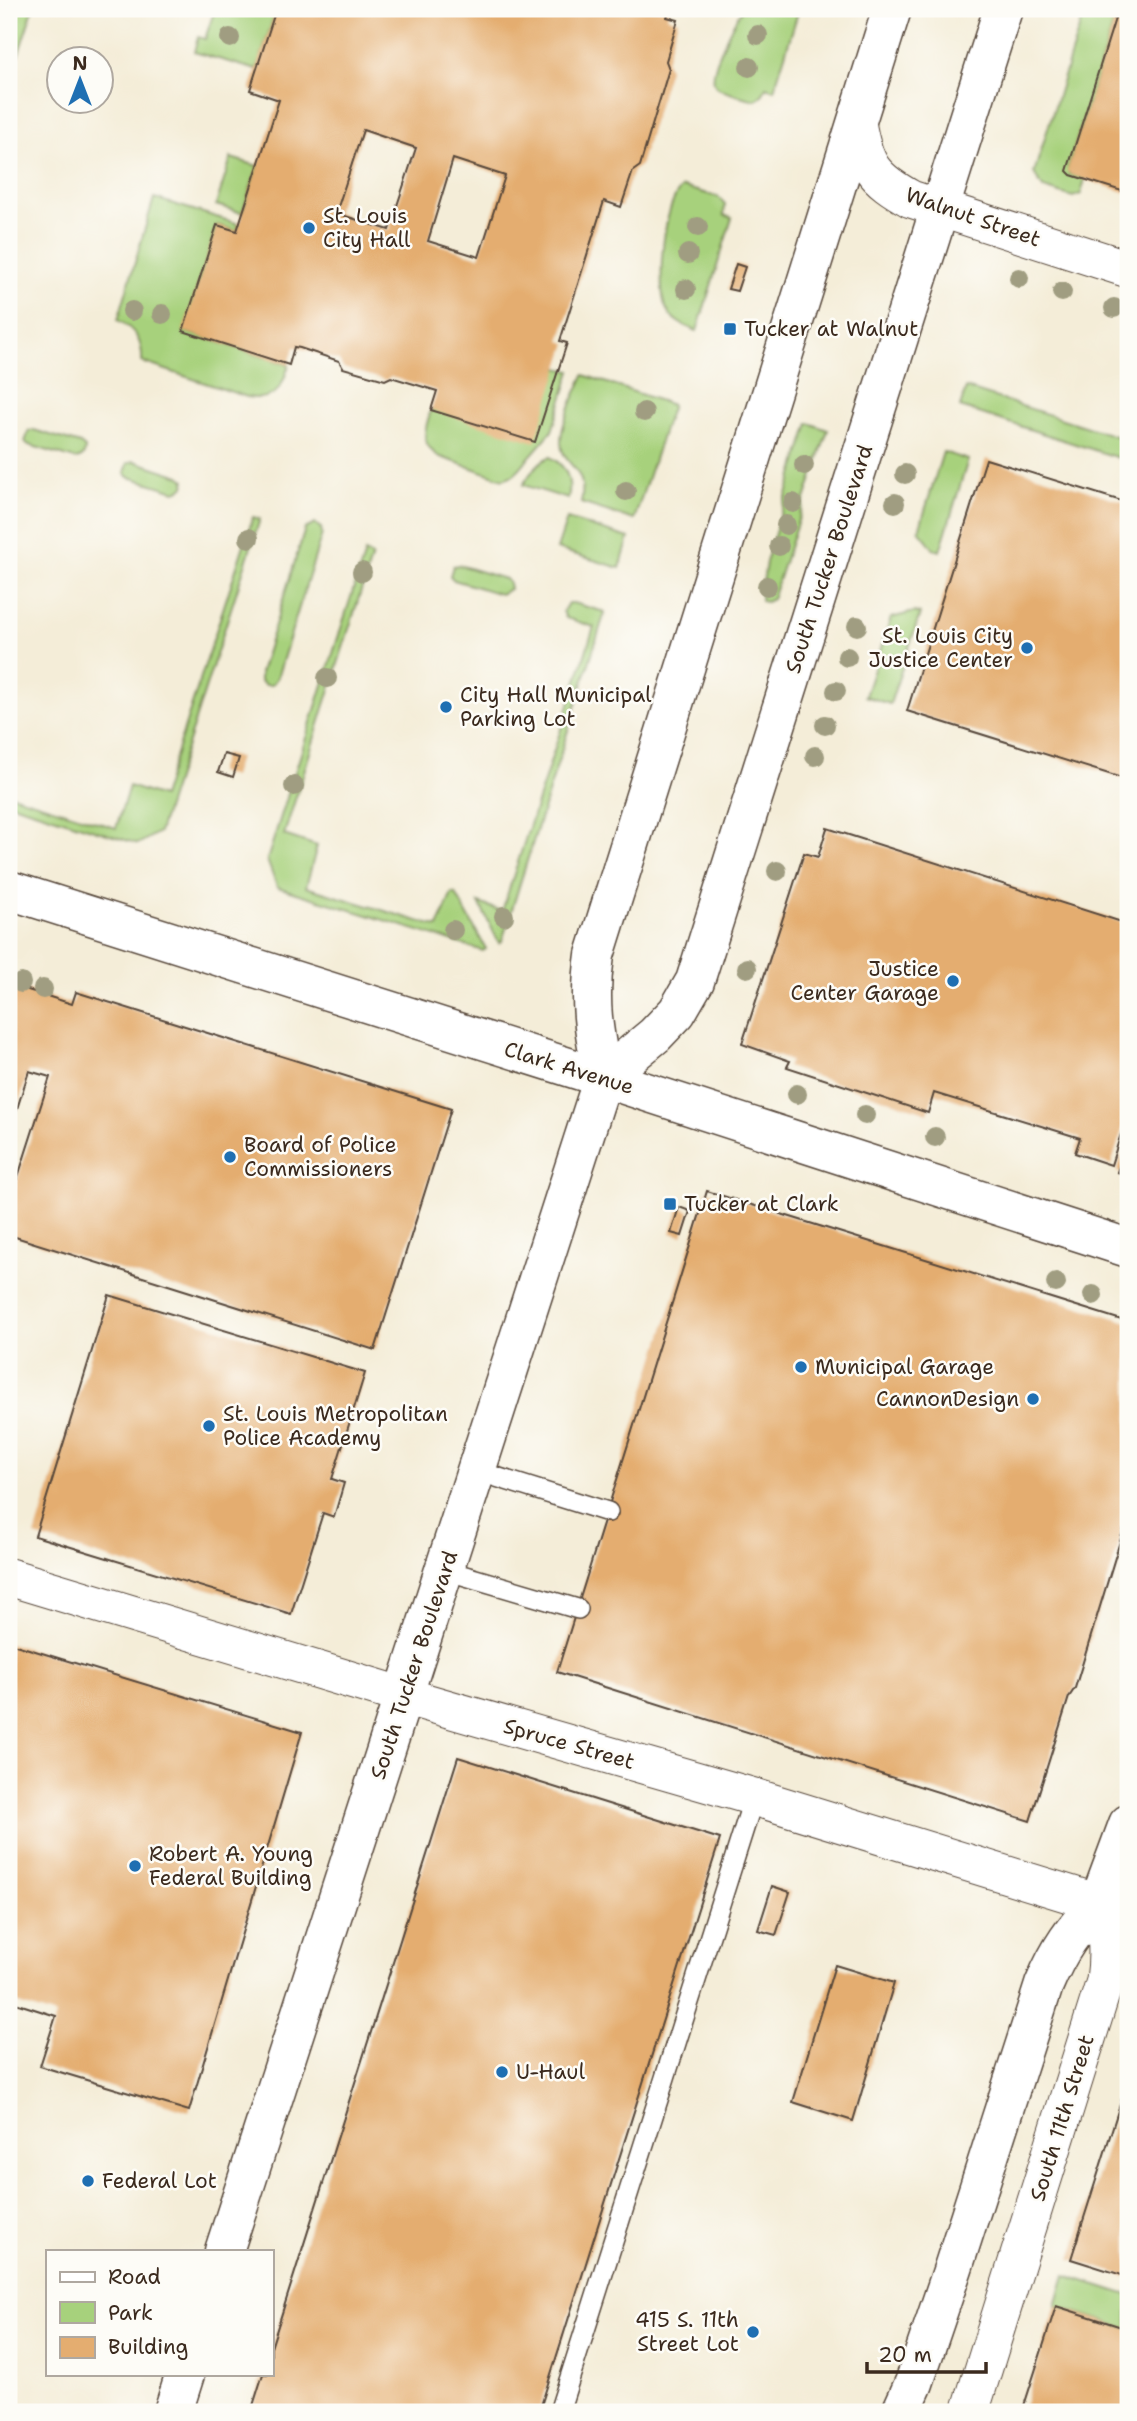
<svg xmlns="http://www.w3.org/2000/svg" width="1137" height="2421" font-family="'Shantell Sans',sans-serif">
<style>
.green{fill:#a7d17c;stroke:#717e4d;stroke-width:2}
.building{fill:#e4ad70;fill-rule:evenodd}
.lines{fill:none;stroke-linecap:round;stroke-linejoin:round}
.lane-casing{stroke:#57473a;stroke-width:22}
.street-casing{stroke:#57473a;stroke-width:39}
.secondary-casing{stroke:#57473a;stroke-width:41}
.primary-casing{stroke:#57473a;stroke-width:41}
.highway-casing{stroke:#57473a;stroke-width:41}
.lane{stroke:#fff;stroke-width:19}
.street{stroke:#fff;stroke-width:37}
.secondary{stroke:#fff;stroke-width:38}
.primary{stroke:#fff;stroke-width:38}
.highway{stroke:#fff;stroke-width:38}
.tree{fill:#a09d81}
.poi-dot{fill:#1f6fb2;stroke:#fdfcf7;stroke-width:2.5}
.labels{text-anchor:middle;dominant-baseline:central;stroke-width:5;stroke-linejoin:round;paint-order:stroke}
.poi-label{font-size:21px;fill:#3b2a1e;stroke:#fdfcf7;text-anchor:start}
.street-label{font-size:21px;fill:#3b2a1e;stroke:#fdfcf7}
</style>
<rect width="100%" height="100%" fill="#fdfcf7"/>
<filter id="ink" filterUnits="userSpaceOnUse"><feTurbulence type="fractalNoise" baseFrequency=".0143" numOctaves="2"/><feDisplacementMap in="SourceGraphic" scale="14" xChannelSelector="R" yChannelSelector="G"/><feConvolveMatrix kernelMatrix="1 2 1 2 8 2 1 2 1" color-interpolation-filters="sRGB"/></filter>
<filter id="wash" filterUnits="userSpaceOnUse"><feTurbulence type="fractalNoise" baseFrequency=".00686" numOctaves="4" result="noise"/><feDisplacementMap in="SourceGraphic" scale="28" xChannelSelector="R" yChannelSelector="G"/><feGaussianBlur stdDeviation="1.57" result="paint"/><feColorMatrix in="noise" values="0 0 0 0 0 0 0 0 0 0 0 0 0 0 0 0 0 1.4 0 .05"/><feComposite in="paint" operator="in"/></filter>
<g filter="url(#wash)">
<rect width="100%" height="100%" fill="#f4edd8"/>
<!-- green -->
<g class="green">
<path d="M9 9H33L9 83Z"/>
<path d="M215 9H276L257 70 194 52 198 37 205 39Z"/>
<path d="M742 9H799L774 90 766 87 763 94 756 100C748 98 719 92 715 85 707 73 734 21 742 9Z"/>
<path d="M1085 9H1118L1068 168 1069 174 1085 179 1081 194 1073 197 1043 188 1034 173Z"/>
<path d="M231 158 258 166 242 213 216 205Z"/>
<path d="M683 187 718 197 725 204 724 215 732 218 697 331C684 326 672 321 666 308 656 286 663 200 683 187Z"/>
<path d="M154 198 239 224 237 231 217 225 184 331 289 365C281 389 276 402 247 397L142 362C143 342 136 330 118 320Z"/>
<path d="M558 368 571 371 552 431 514 475 503 479 438 456C419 443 425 429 431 410Z"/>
<path d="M584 375 672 405 634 520 581 503C589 466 562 467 561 443 560 425 576 393 584 375Z"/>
<path d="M966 388 1128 440V461L960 407Z"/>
<path d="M809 423 828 430 772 599 766 602 761 601V595L766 562Z"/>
<path d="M34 430 80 444 85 448C85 455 83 458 75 459L29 445 25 442 29 431Z"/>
<path d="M943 452 968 460 940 551 934 549 919 530Z"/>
<path d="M550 457C567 466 572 481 568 499L523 485C529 475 539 460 550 457Z"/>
<path d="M134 461 180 476 185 480C185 487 183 489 175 491L129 477 125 473 128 463Z"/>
<path d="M253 517 260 519 159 832 138 844 9 803V794L116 828 129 786 162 797Z"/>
<path d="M567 519 629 538 620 568 557 549Z"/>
<path d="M315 524 321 528 322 534 277 678 272 685H265L260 681V673L305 529Z"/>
<path d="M365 553 372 556 284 835 317 846 306 887 438 927 452 893 456 894 486 949 483 951 277 887 267 860Z"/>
<path d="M459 565 505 579 509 583 510 589 500 594 454 580 450 576 453 566Z"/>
<path d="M568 603H573L605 612 502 941 499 943 479 903 502 911 594 627 566 618 563 611Z"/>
<path d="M914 612 920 614 890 704 865 696 891 618Z"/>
<path d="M1065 2275 1128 2295V2329L1056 2306Z"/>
</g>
<g id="blocks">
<!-- building -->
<g class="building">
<path d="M276 9H670L667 17 678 20 666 61 669 69 640 166 633 171 621 207 604 201 560 341 567 343 535 442 431 410 437 391 391 377 385 380 343 368 339 361 300 348 294 347 289 365 183 331 217 225 237 231 279 100 250 90ZM363 130 416 148 389 230 336 213ZM453 159 505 176 479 257 428 241Z"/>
<path d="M1118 9H1128V193L1071 175 1067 171Z"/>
<path d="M736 264 745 267 737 291 728 289Z"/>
<path d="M986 459 1128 503V780L907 711Z"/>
<path d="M224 754 239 758 233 777 218 772Z"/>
<path d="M827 828 1128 924V1112L1111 1165 1075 1153 1080 1138 934 1093 928 1113 787 1067 790 1061 742 1044 804 853 818 857Z"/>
<path d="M9 984 72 1004 76 992 451 1109 375 1350 9 1235V1205L50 1077 29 1071 9 1134Z"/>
<path d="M1128 1140V1175L1117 1172Z"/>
<path d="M707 1191 1128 1322V1515L1075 1688 1069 1697 1030 1821 557 1672Z"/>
<path d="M679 1207 690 1211 682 1236 671 1233Z"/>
<path d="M109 1295 365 1373 332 1479 344 1483 334 1517 323 1513 291 1614 35 1536Z"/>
<path d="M9 1643 302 1732 189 2111 40 2066 56 2016 9 2001Z"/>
<path d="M458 1757 720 1839 539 2412H251L263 2374H271V2348Z"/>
<path d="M772 1886 790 1892 776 1935 758 1930Z"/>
<path d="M835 1965 894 1983 853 2121 793 2102Z"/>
<path d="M1128 2079V2277L1071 2259Z"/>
<path d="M1056 2306 1128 2329V2412H1022Z"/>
</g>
</g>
</g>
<g filter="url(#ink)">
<use href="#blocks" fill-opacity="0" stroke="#57473a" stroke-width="2"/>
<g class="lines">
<!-- lane casing -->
<g class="lane-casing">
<g id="lane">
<path d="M477 1471 608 1512"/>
<path d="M445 1570 578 1609"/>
<path d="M559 2412 754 1797"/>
</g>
</g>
<!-- street casing -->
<g class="street-casing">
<g id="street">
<path d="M857 122C864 165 873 178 911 199L1128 269"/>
<path d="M9 1577 404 1696 754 1797 1128 1912"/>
<path d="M970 2412 1105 1981C1109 1951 1107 1931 1099 1902"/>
</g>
</g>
<!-- secondary casing -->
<g class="secondary-casing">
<g id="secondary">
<path d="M9 890 603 1078 1128 1248"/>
<path d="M1099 1902 1128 1824"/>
</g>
</g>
<!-- primary casing -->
<g class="primary-casing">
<g id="primary">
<path d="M603 1078 655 1035 677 1012 695 981 1003 9"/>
<path d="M224 2251 603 1078C594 1032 588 1003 595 955L892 9"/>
<path d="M173 2412 185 2374"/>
</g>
</g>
<!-- highway casing -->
<g class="highway-casing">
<path id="highway" d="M901 2412 914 2383 953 2268 1044 1985C1059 1949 1073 1930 1099 1902"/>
</g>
<!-- lane -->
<use href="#lane" class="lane"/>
<!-- street -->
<use href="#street" class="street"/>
<!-- secondary -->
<use href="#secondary" class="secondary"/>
<!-- primary -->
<use href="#primary" class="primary"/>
<!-- highway -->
<use href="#highway" class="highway"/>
</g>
<!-- trees -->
<g class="tree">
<circle cx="758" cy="35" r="10"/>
<circle cx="230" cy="38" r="10"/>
<circle cx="749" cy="67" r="10"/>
<circle cx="698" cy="227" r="10"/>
<circle cx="688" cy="254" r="10"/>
<circle cx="1019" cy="278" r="10"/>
<circle cx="686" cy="289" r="10"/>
<circle cx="1062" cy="292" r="10"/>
<circle cx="1114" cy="308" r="10"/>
<circle cx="132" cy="311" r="10"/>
<circle cx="162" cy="314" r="10"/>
<circle cx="644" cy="412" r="10"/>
<circle cx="804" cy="465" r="10"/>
<circle cx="905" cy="474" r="10"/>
<circle cx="626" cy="491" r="10"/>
<circle cx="793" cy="503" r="10"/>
<circle cx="895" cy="503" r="10"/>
<circle cx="786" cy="525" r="10"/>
<circle cx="249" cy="538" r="10"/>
<circle cx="779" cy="546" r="10"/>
<circle cx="362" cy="572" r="10"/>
<circle cx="767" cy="586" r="10"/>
<circle cx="857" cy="626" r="10"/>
<circle cx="847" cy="657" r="10"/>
<circle cx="327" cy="678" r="10"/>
<circle cx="836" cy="691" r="10"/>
<circle cx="825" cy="725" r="10"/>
<circle cx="815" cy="756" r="10"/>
<circle cx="294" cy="786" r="10"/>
<circle cx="777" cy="871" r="10"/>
<circle cx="504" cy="916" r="10"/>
<circle cx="453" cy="930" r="10"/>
<circle cx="747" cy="968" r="10"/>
<circle cx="21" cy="983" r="10"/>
<circle cx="43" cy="989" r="10"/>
<circle cx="797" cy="1094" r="10"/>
<circle cx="865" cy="1115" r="10"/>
<circle cx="935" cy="1137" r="10"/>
<circle cx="1056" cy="1283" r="10"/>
<circle cx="1093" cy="1295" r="10"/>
</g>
</g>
<!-- markers -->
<g class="poi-dot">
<circle cx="309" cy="228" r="7"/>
<rect x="723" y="322" width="14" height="14" rx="3.5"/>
<circle cx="1027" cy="648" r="7"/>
<circle cx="446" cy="707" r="7"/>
<circle cx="953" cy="981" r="7"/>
<circle cx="230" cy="1157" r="7"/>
<rect x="663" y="1197" width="14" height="14" rx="3.5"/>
<circle cx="801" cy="1367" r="7"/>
<circle cx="1033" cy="1399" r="7"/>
<circle cx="209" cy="1426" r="7"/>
<circle cx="135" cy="1866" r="7"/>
<circle cx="502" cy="2072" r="7"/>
<circle cx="88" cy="2181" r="7"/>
<circle cx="753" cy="2332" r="7"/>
</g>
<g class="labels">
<!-- poi labels -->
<g class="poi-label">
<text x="323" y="216">St. Louis<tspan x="323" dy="24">City Hall</tspan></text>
<text x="744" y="329">Tucker at Walnut</text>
<text x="1013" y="636" text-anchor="end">St. Louis City<tspan x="1013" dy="24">Justice Center</tspan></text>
<text x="460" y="695">City Hall Municipal<tspan x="460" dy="24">Parking Lot</tspan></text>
<text x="939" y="969" text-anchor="end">Justice<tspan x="939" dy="24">Center Garage</tspan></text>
<text x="244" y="1145">Board of Police<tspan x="244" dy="24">Commissioners</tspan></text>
<text x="684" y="1204">Tucker at Clark</text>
<text x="815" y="1367">Municipal Garage</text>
<text x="1019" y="1399" text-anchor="end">CannonDesign</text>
<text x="223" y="1414">St. Louis Metropolitan<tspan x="223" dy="24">Police Academy</tspan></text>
<text x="149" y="1854">Robert A. Young<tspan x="149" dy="24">Federal Building</tspan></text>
<text x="516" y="2072">U-Haul</text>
<text x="102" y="2181">Federal Lot</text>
<text x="739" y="2320" text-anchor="end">415 S. 11th<tspan x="739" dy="24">Street Lot</tspan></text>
</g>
<!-- street labels -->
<g class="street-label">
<text transform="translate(973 217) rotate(19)">Walnut Street</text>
<text transform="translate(829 559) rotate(-72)">South Tucker Boulevard</text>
<text transform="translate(569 1068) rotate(17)">Clark Avenue</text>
<text transform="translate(414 1665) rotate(-72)">South Tucker Boulevard</text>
<text transform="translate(569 1744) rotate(16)">Spruce Street</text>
<text transform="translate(1062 2118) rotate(-73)">South 11th Street</text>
</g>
</g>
<!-- margin -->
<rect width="1137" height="2421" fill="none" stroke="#fdfcf7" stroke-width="35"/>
<!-- legend -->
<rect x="46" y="2250" width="228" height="126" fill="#fdfcf7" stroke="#afa8a0" stroke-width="2"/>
<rect x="60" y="2272" width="35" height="10" fill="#ffffff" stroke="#afa8a0" stroke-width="2"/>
<text x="108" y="2284" font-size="21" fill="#3b2a1e">Road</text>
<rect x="60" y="2302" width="35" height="21" fill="#a7d17c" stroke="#afa8a0" stroke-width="2"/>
<text x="108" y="2320" font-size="21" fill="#3b2a1e">Park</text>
<rect x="60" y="2337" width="35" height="21" fill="#e4ad70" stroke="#afa8a0" stroke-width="2"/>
<text x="108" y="2354" font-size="21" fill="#3b2a1e">Building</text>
<!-- north arrow -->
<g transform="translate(80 80)"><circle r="33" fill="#fdfcf7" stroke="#afa8a0" stroke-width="2"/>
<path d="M0-5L12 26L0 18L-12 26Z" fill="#1f6fb2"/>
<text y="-10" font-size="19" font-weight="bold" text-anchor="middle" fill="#3b2a1e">N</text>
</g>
<!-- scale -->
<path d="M867 2362v10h119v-10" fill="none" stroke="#3b2a1e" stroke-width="3.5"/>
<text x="878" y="2362" font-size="21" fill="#3b2a1e" stroke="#fdfcf7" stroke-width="5" paint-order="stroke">20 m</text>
</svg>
